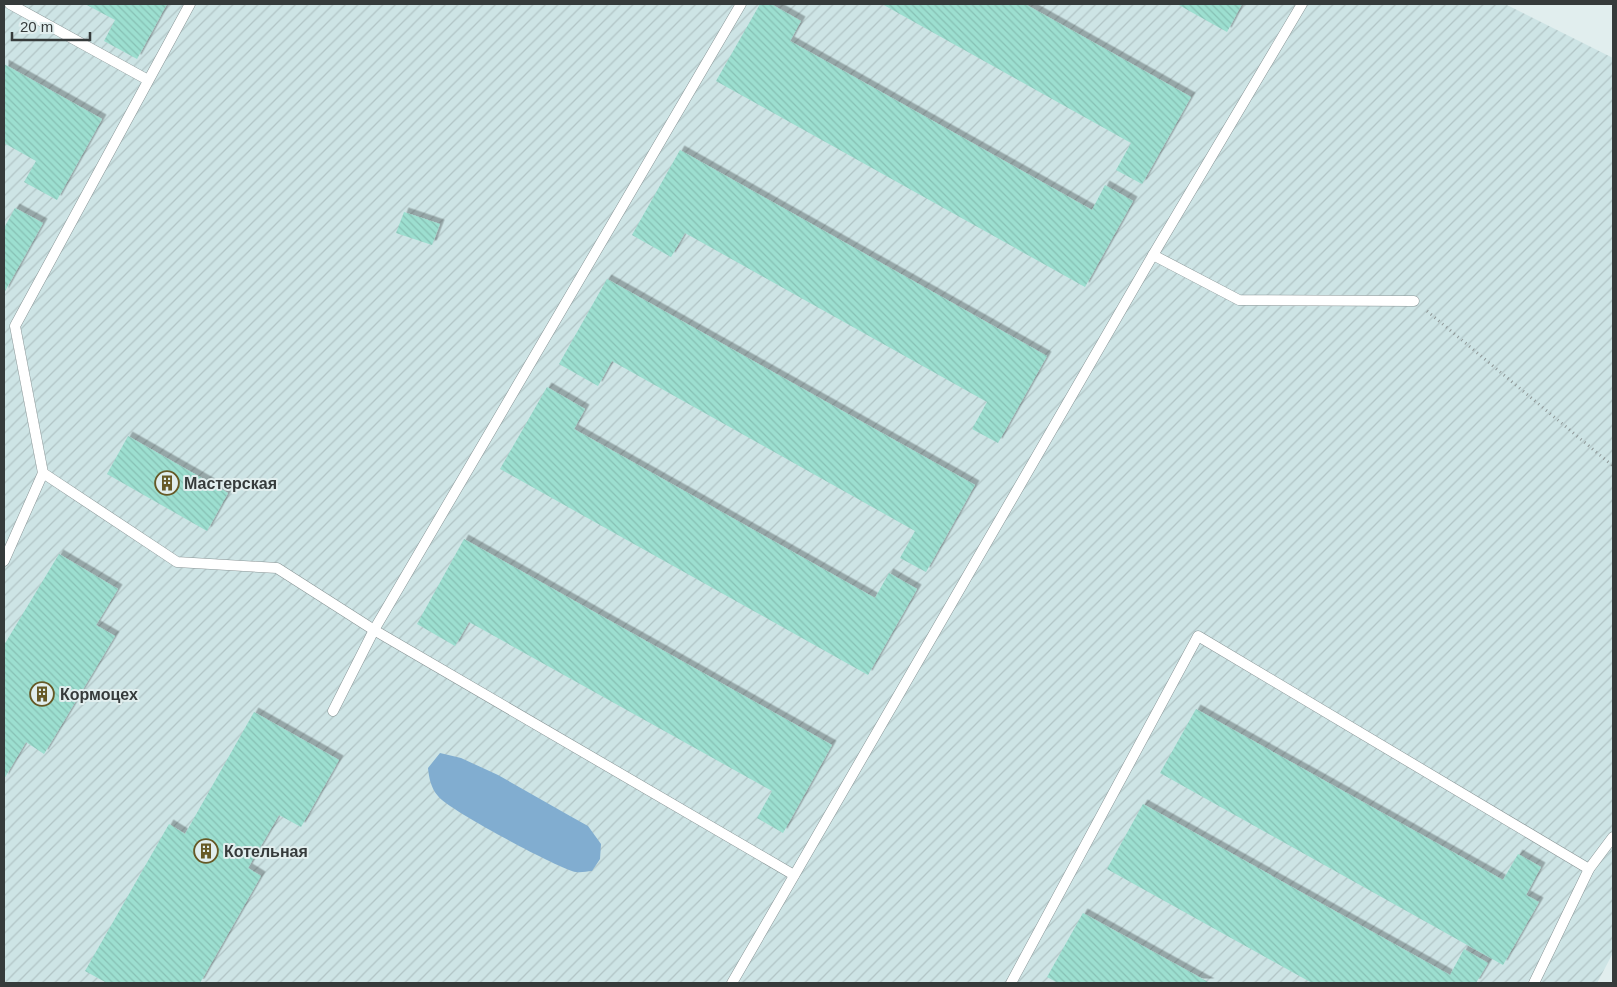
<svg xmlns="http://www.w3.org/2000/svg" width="1617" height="987" font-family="Arial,sans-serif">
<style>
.industrial{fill:url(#industrial-furrows)}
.water{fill:#81add0}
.building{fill:url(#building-back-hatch);filter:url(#shadow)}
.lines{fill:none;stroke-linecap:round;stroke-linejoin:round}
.service-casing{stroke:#899596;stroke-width:11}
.path{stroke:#8e9797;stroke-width:3;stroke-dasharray:1 4;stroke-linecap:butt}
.service{stroke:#fff;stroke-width:10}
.labels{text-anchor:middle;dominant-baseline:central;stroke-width:4;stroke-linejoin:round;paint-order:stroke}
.poi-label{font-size:16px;font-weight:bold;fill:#363b3b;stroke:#e1eeee;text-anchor:start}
</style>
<defs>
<pattern id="industrial-furrows" width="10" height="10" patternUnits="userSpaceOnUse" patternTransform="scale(1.25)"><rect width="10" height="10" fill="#cde4e5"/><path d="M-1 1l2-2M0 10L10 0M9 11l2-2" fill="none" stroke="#b1c4c5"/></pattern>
<pattern id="building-back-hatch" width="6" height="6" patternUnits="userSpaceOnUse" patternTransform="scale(1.25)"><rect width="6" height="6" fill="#9cdfd0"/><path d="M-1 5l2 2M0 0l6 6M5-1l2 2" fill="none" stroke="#87c0b4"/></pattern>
<filter id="shadow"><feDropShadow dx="4.5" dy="-4.5" stdDeviation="0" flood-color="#0004"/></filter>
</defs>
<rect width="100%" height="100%" fill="#e1eeee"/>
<!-- industrial -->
<path class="industrial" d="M4 4H1505L1613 58V953L1597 983H4Z"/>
<!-- water -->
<path class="water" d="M440 753 461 758 498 775 570 816 588 826 601 844 600 859 592 871C587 871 581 873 576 872 559 869 447 809 438 796 431 788 429 778 428 768Z"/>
<!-- building -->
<g class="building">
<path d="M85 4H167L137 59 104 41 115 20Z"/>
<path d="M760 4H771L801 21 790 41 1092 210 1105 185 1133 201 1085 287 716 81Z"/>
<path d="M882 4H1025L1191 97 1142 184 1116 170 1131 143Z"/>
<path d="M1177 4H1242L1227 32Z"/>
<path d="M4 64 102 119 57 200 24 182 36 161 4 143Z"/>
<path d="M680 150 1047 356 998 443 972 429 987 402 685 233 671 257 632 235Z"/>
<path d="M15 208 43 223 4 293V228Z"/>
<path d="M404 212 440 224 432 245 396 233Z"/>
<path d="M607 279 975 485 926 572 900 558 915 531 612 361 598 386 559 364Z"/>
<path d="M547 387 585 409 574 429 875 598 889 573 917 589 868 675 500 469Z"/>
<path d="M128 436 228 493 207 531 107 474Z"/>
<path d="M464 539 832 745 783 833 757 818 772 791 469 622 455 646 417 624Z"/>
<path d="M59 554 118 589 96 625 115 636 44 754 26 742 4 779V645Z"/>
<path d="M1196 709 1503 880 1518 854 1541 867 1526 895 1539 902 1503 965 1160 773Z"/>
<path d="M254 712 339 760 301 827 279 815 248 868 261 876 200 983H107L85 971 169 824 185 834Z"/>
<path d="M1143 804 1450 975 1464 949 1488 963 1476 983H1312L1107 869Z"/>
<path d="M1083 913 1210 983H1058L1047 977Z"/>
</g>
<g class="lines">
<!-- service casing -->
<g class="service-casing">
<g id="service">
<path d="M10 4 148 80"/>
<path d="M190 4 15 326 43 473 177 562 277 568 374 630 794 875"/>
<path d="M1153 255 1239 300 1414 301"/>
<path d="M4 561 43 473"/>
<path d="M333 711 374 630 741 4"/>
<path d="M732 983 1153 255 1302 4"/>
<path d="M1011 983 1198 636 1589 869"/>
<path d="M1534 983 1589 869 1613 837"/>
</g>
</g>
<!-- path -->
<path class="path" d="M1427 311 1613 466"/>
<!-- service -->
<use href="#service" class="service"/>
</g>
<!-- icons -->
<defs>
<g id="building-ring" transform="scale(1.25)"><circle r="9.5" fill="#e1eeee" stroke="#665926" stroke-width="1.5"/><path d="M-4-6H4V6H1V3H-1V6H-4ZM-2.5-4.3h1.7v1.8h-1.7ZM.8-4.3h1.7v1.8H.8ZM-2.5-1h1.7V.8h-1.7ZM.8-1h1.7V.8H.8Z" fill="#665926"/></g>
</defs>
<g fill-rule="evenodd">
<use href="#building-ring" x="167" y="483"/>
<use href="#building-ring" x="42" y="694"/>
<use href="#building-ring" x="206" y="851"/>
</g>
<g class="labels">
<!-- poi labels -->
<g class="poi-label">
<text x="184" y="483">Мастерская</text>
<text x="60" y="694">Кормоцех</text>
<text x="224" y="851">Котельная</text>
</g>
</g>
<!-- border -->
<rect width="1617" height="987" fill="none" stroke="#363b3b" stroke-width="10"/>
<!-- scale -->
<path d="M12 32v8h78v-8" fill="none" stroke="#363b3b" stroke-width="2.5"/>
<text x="20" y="32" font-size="15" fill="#363b3b" stroke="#e1eeee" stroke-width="4" paint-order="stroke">20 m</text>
</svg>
